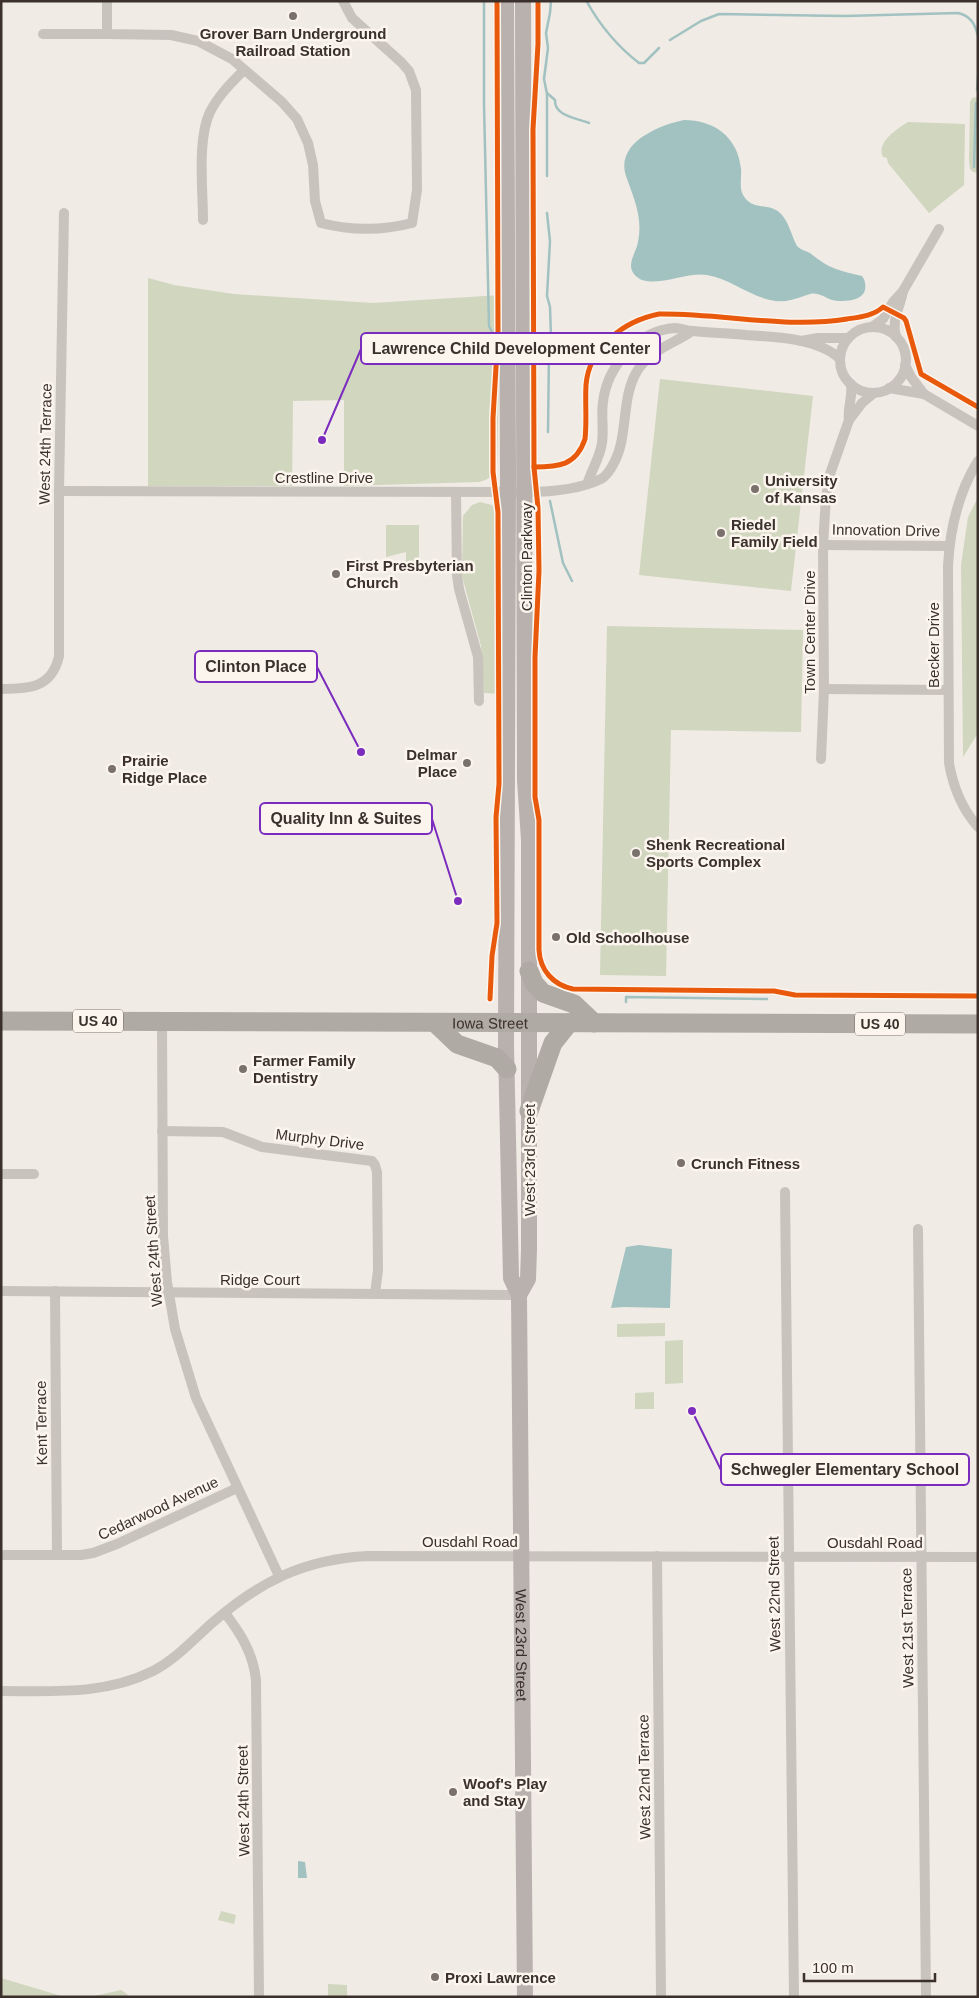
<svg xmlns="http://www.w3.org/2000/svg" width="979" height="1998" font-family="Arial,sans-serif">
<style>
.green{fill:#d1d6bf}
.water{fill:#a1c2c1}
.lines{fill:none;stroke-linecap:round;stroke-linejoin:round}
.stream{stroke:#a1c2c1;stroke-width:2.5}
.street{stroke:#c9c3be;stroke-width:10}
.primary{stroke:#b8b1ad;stroke-width:16}
.highway{stroke:#afaaa4;stroke-width:19}
.cycleway-casing{stroke:#fbf5ee;stroke-width:8}
.cycleway{stroke:#e8590c;stroke-width:5}
.poi-dot{fill:#7a716c;stroke:#fbf5ee;stroke-width:2}
.labels{text-anchor:middle;dominant-baseline:central;stroke-width:5;stroke-linejoin:round;paint-order:stroke}
.shield{fill:#fbf5ee;stroke:#756b66;stroke-width:1}
.shield-label{font-size:14px;font-weight:bold;fill:#3b302b}
.poi-label{font-size:15px;font-weight:bold;fill:#3b302b;stroke:#fbf5ee;text-anchor:start}
.street-label{font-size:15px;fill:#3b302b;stroke:#fbf5ee}
.leader{fill:none;stroke:#7b2cbf;stroke-width:2}
.callout-dot{fill:#7b2cbf;stroke:#fbf5ee;stroke-width:2}
.callout{fill:#fbf5ee;stroke:#7b2cbf;stroke-width:2}
.callout-label{font-size:16px;text-anchor:middle;font-weight:bold;fill:#3b302b}
</style>
<rect width="100%" height="100%" fill="#f0ebe5"/>
<!-- green -->
<g class="green">
<path d="M978 97V173L973 172 970 169 969 162 970 102 972 98Z"/>
<path d="M908 122 965 124 964 185 929 213 888 163 887 158 883 157C876 142 897 129 908 122Z"/>
<path d="M148 278 174 285 234 294 373 303 501 295 497 466C494 475 488 480 479 482L344 486V400L293 401 292 486H148Z"/>
<path d="M660 379 813 396 791 591 639 575Z"/>
<path d="M978 497V733L963 757 961 565 968 517Z"/>
<path d="M480 502 492 505 500 515 502 694 484 693 481 646 462 576 463 516 472 505Z"/>
<path d="M386 525H419V562H406V552L386 557Z"/>
<path d="M607 626 803 630 801 732 671 730 666 976 600 975Z"/>
<path d="M665 1323V1336L617 1337V1324Z"/>
<path d="M683 1340V1383L665 1384V1341Z"/>
<path d="M654 1392V1409H635V1393Z"/>
<path d="M221 1911 236 1915 234 1924 218 1920Z"/>
<path d="M1 1978 65 1997H1Z"/>
<path d="M328 1984 347 1985V1997H328Z"/>
<path d="M121 1990 127 1994 128 1997H90Z"/>
</g>
<!-- water -->
<g class="water">
<path d="M684 120C714 120 738 137 741 169 742 179 738 189 745 198 754 210 768 203 779 212 789 221 791 235 797 246 799 249 806 251 810 253 828 268 839 271 862 276 865 280 866 285 865 290 862 302 841 302 832 300 824 297 818 292 810 294 796 298 787 304 770 300 748 295 730 279 707 275 687 271 652 290 637 277 624 266 636 254 638 242 643 217 634 199 626 176 615 143 659 125 684 120Z"/>
<path d="M639 1245 672 1249 670 1308 624 1307 611 1308 626 1247Z"/>
<path d="M298 1861 305 1862 307 1878H298Z"/>
</g>
<g class="lines">
<!-- stream -->
<g class="stream">
<path d="M484 1V104L489 326 492 332 491 356"/>
<path d="M587 2C601 27 617 46 639 63H644L659 48"/>
<path d="M670 40 701 21 719 14 845 16 958 13C971 16 975 24 978 36"/>
<path d="M977 90 978 76"/>
<path d="M547 93 555 100C554 116 577 118 589 123"/>
<path d="M974 167 976 103"/>
<path d="M547 176V94L544 79 548 48 546 33 550 13 551 1"/>
<path d="M547 213 550 241 547 296 550 307 551 337 549 352 548 432"/>
<path d="M550 501 563 563 572 581"/>
<path d="M626 1002V997L767 999"/>
</g>
<!-- street -->
<g class="street">
<path d="M107 1V34L171 35 198 41 232 59 282 102 297 119 308 143 313 165 315 201 321 223C352 231 381 231 412 223L417 190 416 90 409 71 401 62 352 18 343 1"/>
<path d="M43 34H107"/>
<path d="M203 220C203 189 197 139 210 112 218 96 231 83 244 70"/>
<path d="M872 327 883 319 893 302 903 291 939 229"/>
<circle cx="873" cy="360" r="33"/>
<path d="M896 337C891 319 900 309 903 291"/>
<path d="M801 341 818 338H848"/>
<path d="M905 365 911 377 924 394"/>
<path d="M889 388 924 394 978 426"/>
<path d="M849 420 862 403 874 393"/>
<path d="M978 461C958 493 950 528 948 566L949 763C953 786 962 809 978 827"/>
<path d="M588 482C592 469 600 457 602 443 604 430 601 415 603 402 607 367 638 330 675 328 681 328 687 331 693 331 711 333 729 333 746 335 775 337 818 338 840 359"/>
<path d="M59 491 526 492C551 492 578 490 601 479 607 476 612 467 615 461 622 447 623 431 625 416 627 399 629 383 639 368 653 349 673 344 692 331"/>
<path d="M456 492 457 575 459 589 478 657 479 701"/>
<path d="M823 545 949 546"/>
<path d="M1 689C29 689 52 688 59 656V491L64 213"/>
<path d="M824 689 948 690"/>
<path d="M821 759 824 689 823 545 826 497 830 474 849 420C847 408 853 398 851 384"/>
<path d="M162 1022 163 1236 167 1282 175 1329 196 1398 279 1576"/>
<path d="M162 1131 223 1132 262 1147 372 1161 375 1165 377 1172 378 1270 375 1294"/>
<path d="M1 1174H34"/>
<path d="M785 1192 794 1997"/>
<path d="M918 1229 926 1997"/>
<path d="M1 1291 519 1295"/>
<path d="M55 1291 57 1555"/>
<path d="M1 1555H81L93 1553 117 1544 237 1488"/>
<path d="M657 1556 661 1997"/>
<path d="M225 1613C241 1634 253 1653 256 1680L259 1997"/>
<path d="M1 1691C54 1691 105 1695 153 1671 176 1659 193 1640 212 1623 259 1582 304 1559 368 1556L978 1557"/>
</g>
<!-- primary -->
<g class="primary">
<path id="s1" d="M506 1 508 472 506 1046 511 1278 519 1295 525 1997"/>
<path d="M519 1295 528 1279 529 1250V840L525 780 523 1"/>
</g>
<!-- highway -->
<g class="highway">
<path d="M529 971 534 983 543 993 574 1004 594 1023"/>
<path id="s2" d="M1 1021 978 1024"/>
<path d="M435 1023 457 1044 497 1058 507 1069"/>
<path d="M529 1111 549 1054 553 1043 569 1023"/>
</g>
<!-- cycleway casing -->
<g class="cycleway-casing">
<g id="cycleway">
<path d="M538 1V44L533 129 534 467 538 508 539 571 535 657V797L539 820V950C540 970 553 985 573 989L774 991 795 995 978 996"/>
<path d="M534 467C558 467 576 466 585 439 587 421 585 403 586 385 589 347 624 321 659 314 722 313 785 329 847 319 860 317 873 316 883 307L904 318 906 321 921 374 978 407"/>
<path d="M490 999 492 956 497 923 496 817 499 784 498 512 493 472V418L498 333 497 1"/>
</g>
</g>
<!-- cycleway -->
<use href="#cycleway" class="cycleway"/>
</g>
<!-- markers -->
<g class="poi-dot">
<circle cx="293" cy="16" r="5"/>
<circle cx="755" cy="489" r="5"/>
<circle cx="721" cy="533" r="5"/>
<circle cx="336" cy="574" r="5"/>
<circle cx="467" cy="763" r="5"/>
<circle cx="112" cy="769" r="5"/>
<circle cx="636" cy="853" r="5"/>
<circle cx="556" cy="937" r="5"/>
<circle cx="243" cy="1069" r="5"/>
<circle cx="681" cy="1163" r="5"/>
<circle cx="453" cy="1792" r="5"/>
<circle cx="435" cy="1977" r="5"/>
</g>
<g class="labels">
<!-- shield labels -->
<g class="shield">
<rect x="73" y="1009.5" width="50" height="23" rx="4"/>
<rect x="855" y="1012.5" width="50" height="23" rx="4"/>
</g>
<g class="shield-label">
<text x="98" y="1021">US 40</text>
<text x="880" y="1024">US 40</text>
</g>
<!-- poi labels -->
<g class="poi-label">
<text x="293" y="33" text-anchor="middle">Grover Barn Underground<tspan x="293" dy="17">Railroad Station</tspan></text>
<text x="765" y="480">University<tspan x="765" dy="17">of Kansas</tspan></text>
<text x="731" y="524">Riedel<tspan x="731" dy="17">Family Field</tspan></text>
<text x="346" y="565">First Presbyterian<tspan x="346" dy="17">Church</tspan></text>
<text x="457" y="754" text-anchor="end">Delmar<tspan x="457" dy="17">Place</tspan></text>
<text x="122" y="760">Prairie<tspan x="122" dy="17">Ridge Place</tspan></text>
<text x="646" y="844">Shenk Recreational<tspan x="646" dy="17">Sports Complex</tspan></text>
<text x="566" y="937">Old Schoolhouse</text>
<text x="253" y="1060">Farmer Family<tspan x="253" dy="17">Dentistry</tspan></text>
<text x="691" y="1163">Crunch Fitness</text>
<text x="463" y="1783">Woof's Play<tspan x="463" dy="17">and Stay</tspan></text>
<text x="445" y="1977">Proxi Lawrence</text>
</g>
<!-- street labels -->
<g class="street-label">
<text transform="translate(45 444) rotate(-89)">West 24th Terrace</text>
<text x="324" y="477">Crestline Drive</text>
<text transform="translate(886 530) rotate(1)">Innovation Drive</text>
<text transform="translate(526 557) rotate(-90)">Clinton Parkway</text>
<text transform="translate(809 632) rotate(-90)">Town Center Drive</text>
<text transform="translate(933 645) rotate(-90)">Becker Drive</text>
<text stroke="none"><textPath href="#s2" startOffset="489">Iowa Street</textPath></text>
<text transform="translate(320 1139) rotate(7)">Murphy Drive</text>
<text transform="translate(529 1160) rotate(-90)">West 23rd Street</text>
<text transform="translate(153 1251) rotate(-94)">West 24th Street</text>
<text x="260" y="1279">Ridge Court</text>
<text transform="translate(41 1423) rotate(-91)">Kent Terrace</text>
<text transform="translate(158 1508) rotate(-25)">Cedarwood Avenue</text>
<text x="470" y="1541">Ousdahl Road</text>
<text x="875" y="1542">Ousdahl Road</text>
<text transform="translate(774 1594) rotate(-91)">West 22nd Street</text>
<text transform="translate(907 1628) rotate(-91)">West 21st Terrace</text>
<text stroke="none"><textPath href="#s1" startOffset="1646">West 23rd Street</textPath></text>
<text transform="translate(644 1777) rotate(-91)">West 22nd Terrace</text>
<text transform="translate(243 1801) rotate(-91)">West 24th Street</text>
</g>
</g>
<!-- callouts -->
<path class="leader" d="M322 440L361 349M361 752L317 667M458 901L432 819M692 1411L721 1470"/>
<g class="callout-dot">
<circle cx="322" cy="440" r="5"/>
<circle cx="361" cy="752" r="5"/>
<circle cx="458" cy="901" r="5"/>
<circle cx="692" cy="1411" r="5"/>
</g>
<g class="callout">
<rect x="361" y="333" width="299" height="31" rx="5"/>
<rect x="195" y="651" width="122" height="31" rx="5"/>
<rect x="260" y="803" width="172" height="31" rx="5"/>
<rect x="721" y="1454" width="248" height="31" rx="5"/>
</g>
<g class="callout-label">
<text x="511" y="354">Lawrence Child Development Center</text>
<text x="256" y="672">Clinton Place</text>
<text x="346" y="824">Quality Inn &amp; Suites</text>
<text x="845" y="1475">Schwegler Elementary School</text>
</g>
<!-- border -->
<rect width="979" height="1998" fill="none" stroke="#3b302b" stroke-width="5"/>
<!-- scale -->
<path d="M804 1973v8h131v-8" fill="none" stroke="#3b302b" stroke-width="2.5"/>
<text x="812" y="1973" font-size="15" fill="#3b302b" stroke="#fbf5ee" stroke-width="4" paint-order="stroke">100 m</text>
</svg>
